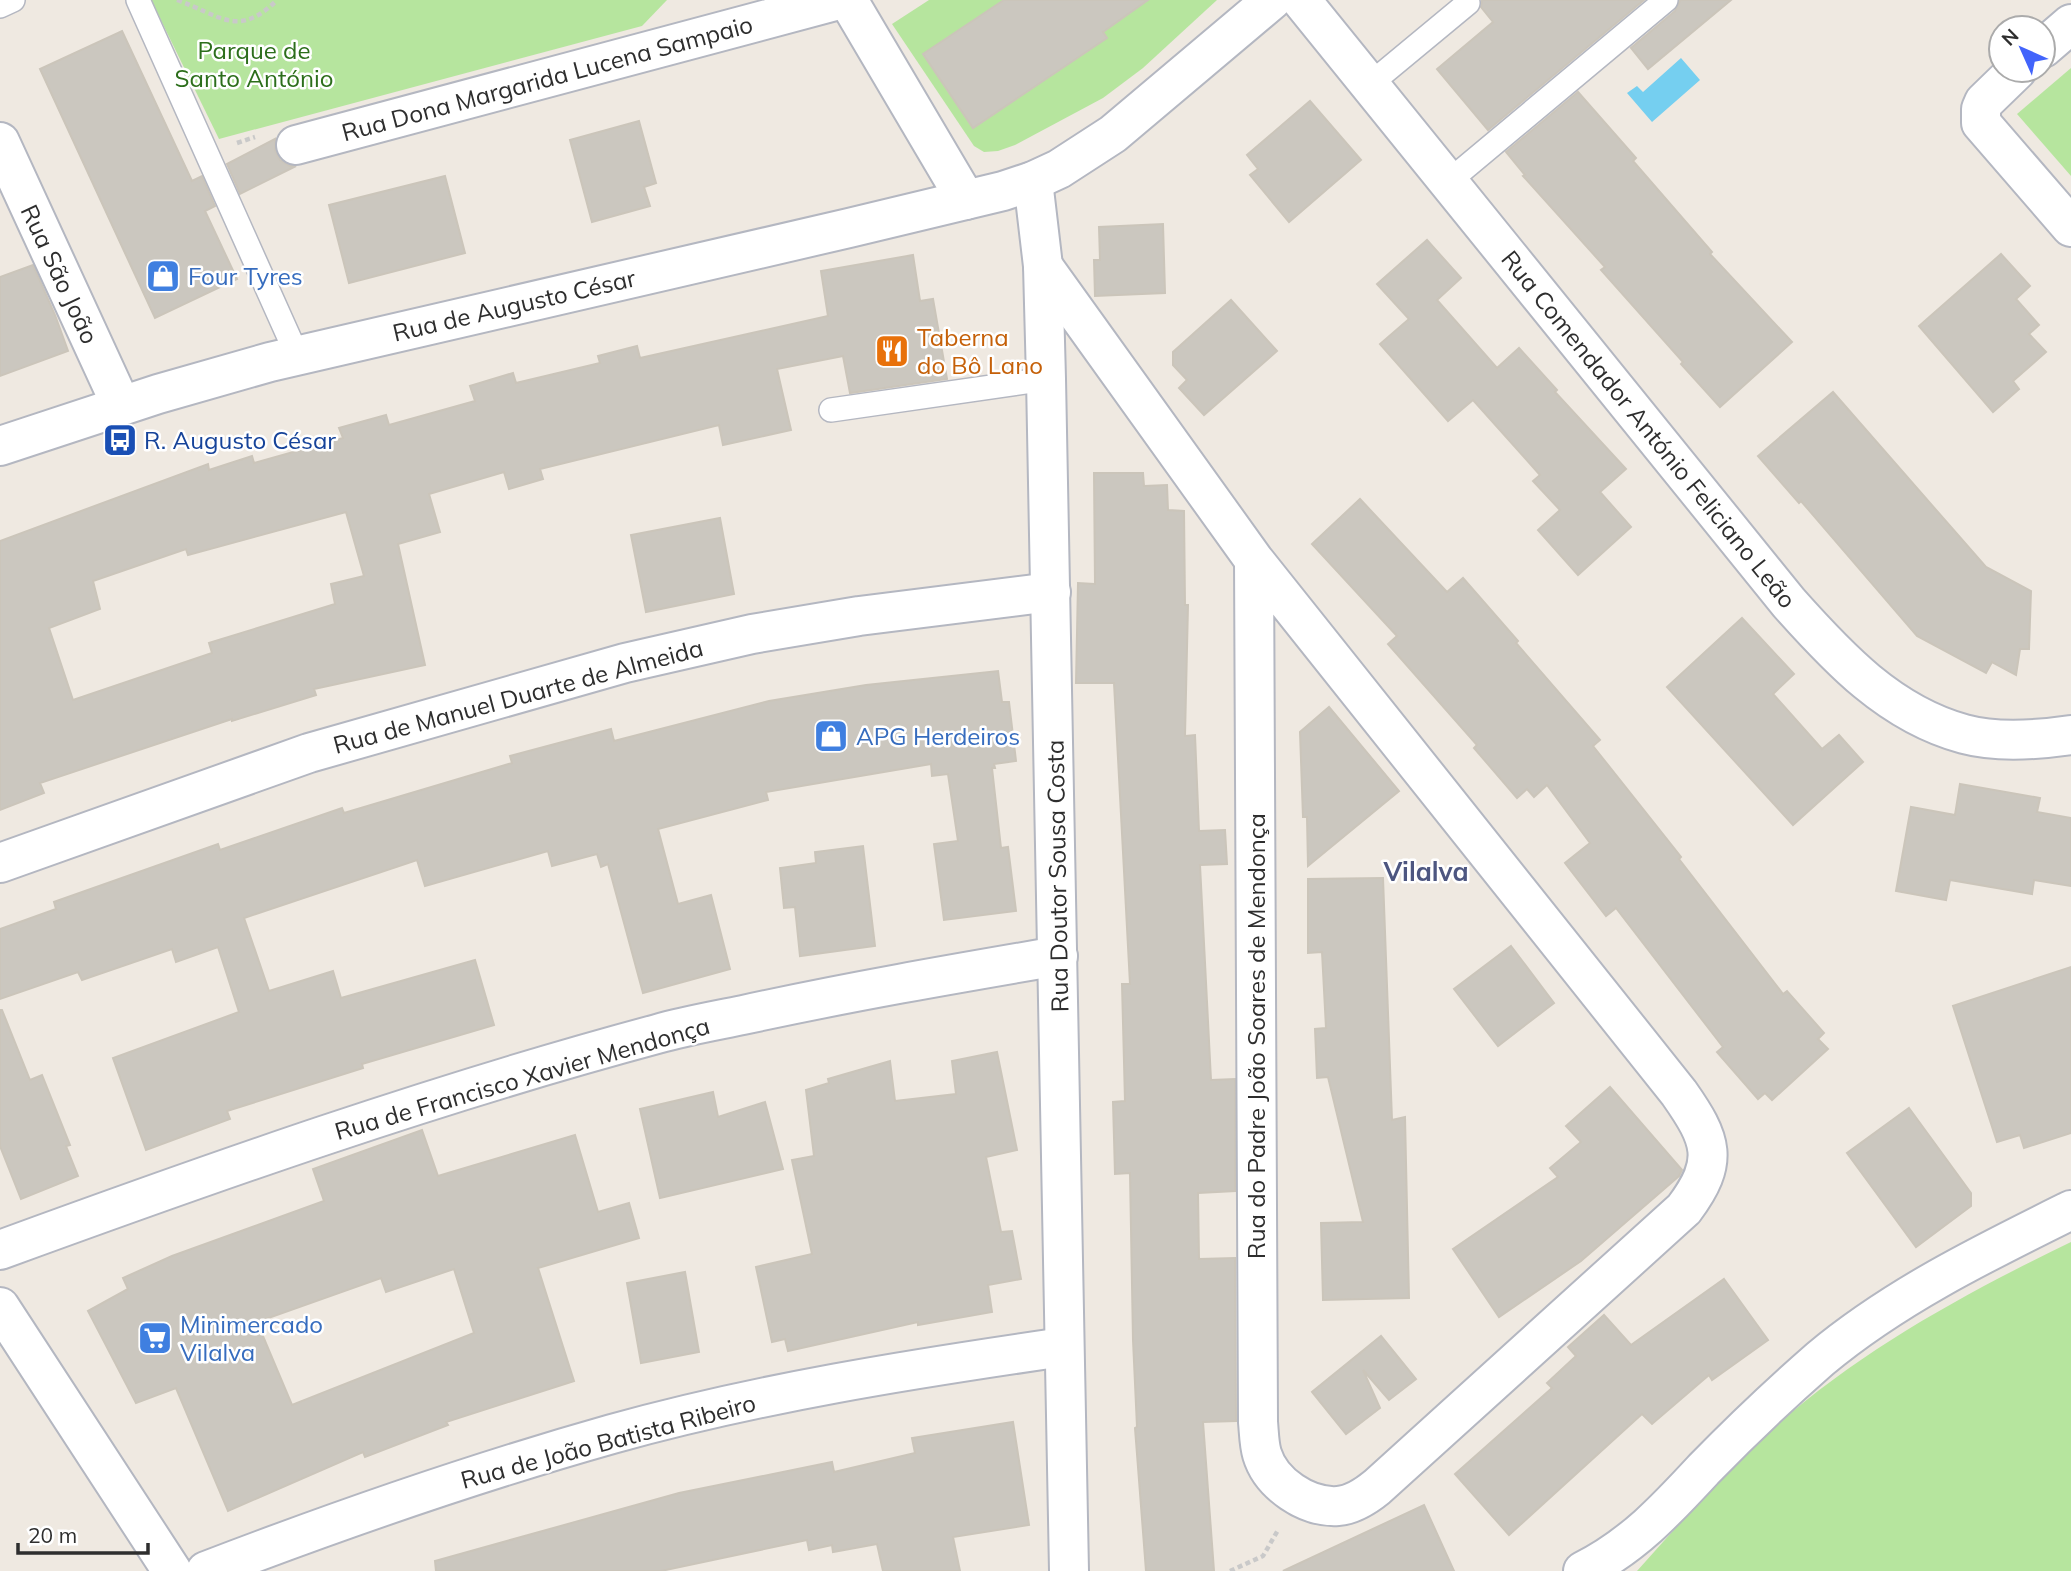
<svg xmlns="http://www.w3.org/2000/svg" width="2071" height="1571" font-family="Mulish,sans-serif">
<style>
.green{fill:#b6e59e}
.water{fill:#75cff0}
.building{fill:#cbc7bf;stroke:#cbc5ba;stroke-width:2;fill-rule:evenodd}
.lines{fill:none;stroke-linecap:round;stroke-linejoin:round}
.lane-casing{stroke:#b4b7c1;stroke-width:26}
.street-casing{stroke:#b4b7c1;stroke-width:42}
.secondary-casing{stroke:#b4b7c1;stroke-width:42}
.path{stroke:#c9c9c9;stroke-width:4.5;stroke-dasharray:5 3.5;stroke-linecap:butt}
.lane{stroke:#fff;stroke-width:23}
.street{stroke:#fff;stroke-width:38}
.secondary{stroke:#fff;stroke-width:38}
.labels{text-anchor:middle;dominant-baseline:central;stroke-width:5;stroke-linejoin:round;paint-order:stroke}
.park-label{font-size:24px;fill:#2c6e1b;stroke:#fff}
.street-label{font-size:24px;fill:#2e2e2e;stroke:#fff}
.shop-label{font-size:24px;fill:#366cbe;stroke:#fff;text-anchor:start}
.food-label{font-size:24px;fill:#c56008;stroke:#fff;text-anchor:start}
.transit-label{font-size:24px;fill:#164399;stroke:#fff;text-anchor:start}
.neighbourhood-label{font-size:26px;font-weight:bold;fill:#4d5680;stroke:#fff}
</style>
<rect width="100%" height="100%" fill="#efe9e1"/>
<!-- green -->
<g class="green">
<path d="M151 0H667L642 26 219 139Z"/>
<path d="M929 0H1217L1143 68 1103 98 1015 145 998 151 984 152 974 146 892 24Z"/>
<path d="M2071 68V176L2017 114Z"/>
<path d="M2071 1242V1571H1637C1682 1521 1727 1469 1777 1425 1864 1348 1968 1292 2071 1242Z"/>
</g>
<!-- water -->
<path class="water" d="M1681 58 1700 80 1652 122 1627 93 1637 86 1643 92Z"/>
<!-- building -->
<g class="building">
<path d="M1004 0H1148L1103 32 1107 38 973 128 923 54Z"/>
<path d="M1482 0H1644L1488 130 1437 69 1493 22 1481 7Z"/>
<path d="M1680 0H1731L1648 69 1631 48 1675 11Z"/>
<path d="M122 31 192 181 202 176 215 206 205 211 237 279 155 318 40 69Z"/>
<path d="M1578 92 1636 158 1633 161 1712 252 1710 254 1792 342 1720 407 1681 364 1683 362 1601 270 1605 267 1523 176 1525 175 1506 152Z"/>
<path d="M1310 101 1361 160 1289 222 1250 175 1258 169 1247 155Z"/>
<path d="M639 121 656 183 644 187 650 206 592 222 570 140Z"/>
<path d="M275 139V150L280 160 290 166H296L240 194 227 164Z"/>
<path d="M445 176 465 253 349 283 329 205Z"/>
<path d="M1163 224 1165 293 1095 296 1094 260H1100L1099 227Z"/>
<path d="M1427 240 1461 278 1437 300 1497 368 1519 348 1557 390 1555 392 1626 469 1600 492 1631 527 1578 575 1538 530 1560 510 1533 481 1540 475 1473 400 1448 421 1380 344 1409 319 1377 284Z"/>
<path d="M2001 254 2030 286 2016 299 2039 325 2029 334 2046 352 2013 381 2019 389 1993 412 1919 326Z"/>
<path d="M913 255 920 301 933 299 947 379 850 393 843 356 777 369 791 430 723 445 719 425 540 469 543 479 509 489 504 472 429 494 440 532 398 544 425 665 314 689 316 695 232 721V719L40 783 44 793 0 810V541L208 464 209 470 252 456 254 463 343 438 339 428 386 415 389 425 475 401 470 386 513 373 516 383 600 363 598 356 637 346 640 358 828 316 821 271ZM346 512 364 576 331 584 335 604 209 643 212 653 73 700 49 628 100 609 93 581 186 549 188 555Z"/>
<path d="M33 265 55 315 68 351 0 376V277Z"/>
<path d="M1231 300 1277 351 1204 415 1179 388 1187 380 1173 365V352Z"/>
<path d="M1833 392 1986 567 2031 591 2029 649H2020L2016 675 1992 662 1986 673 1917 636 1801 501 1799 503 1758 456Z"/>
<path d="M1094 473H1143L1144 486 1167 485 1168 510 1184 511 1185 605H1188L1185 736 1195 735 1199 831 1225 830 1227 864 1200 865 1211 1080 1235 1079V1191L1198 1193 1199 1259 1235 1258 1236 1421 1203 1422 1214 1571H1146L1135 1428 1137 1427 1133 1340 1130 1173 1115 1174 1113 1102 1125 1101 1122 984H1130L1114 683H1076L1078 583 1095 584Z"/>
<path d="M1360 499 1447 592 1463 578 1518 641 1516 643 1600 740 1593 746 1681 857 1679 859 1783 994 1787 991 1824 1033 1818 1039 1828 1049 1772 1100 1765 1093 1758 1099 1717 1052 1723 1047 1616 908 1606 916 1565 863 1590 843 1547 785 1534 797 1527 789 1517 798 1474 748 1477 745 1388 644 1397 636 1312 544Z"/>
<path d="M720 518 734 594 646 612 631 535Z"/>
<path d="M1742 618 1794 674 1773 694 1822 749 1839 735 1863 762 1793 825 1667 687Z"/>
<path d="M998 671 1002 702H1009L1016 761 994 764 995 768H992L1001 848 1008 847 1016 911 944 920 934 844 958 841 948 774 932 776 931 764 766 792 768 800 658 829 678 904 711 895 730 969 643 993 608 864 601 867 597 854 552 866 548 851 425 886 417 860 244 918 269 991 333 971 341 998 475 960 494 1025 362 1064 363 1068 227 1111 230 1119 146 1150 113 1058 239 1012 218 947 176 962 172 949 82 980 78 972 0 999V929L56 909 54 902 218 844 220 850 342 808 344 813 512 763 510 756 611 729 614 741 769 701 866 685Z"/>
<path d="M1329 707 1399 791 1308 866 1307 817H1303L1300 732Z"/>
<path d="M1960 784 2040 798 2037 812 2071 818V886L2034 880 2032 894 1950 880 1946 900 1896 891 1911 807 1955 815Z"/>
<path d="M863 846 875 946 800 956 795 907 784 908 780 868 816 863 815 852Z"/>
<path d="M1383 878 1392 1120 1405 1117 1409 1298 1323 1300 1321 1223 1363 1222 1328 1077 1317 1078 1315 1029 1326 1028 1322 952 1308 953V879Z"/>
<path d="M1511 946 1554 1003 1498 1046 1454 989Z"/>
<path d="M2071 967V1133L2024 1148 2020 1135 1997 1142 1953 1006Z"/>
<path d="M0 1010H2L30 1080 42 1075 70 1145 66 1146 78 1176 21 1199 0 1146Z"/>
<path d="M997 1052 1017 1150 986 1157 1001 1232 1012 1231 1021 1279 988 1285 992 1312 918 1325V1322L788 1351 785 1339 772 1342 756 1267 812 1254 792 1160 814 1156 806 1090 829 1083 828 1079 890 1061 895 1101 956 1094 952 1061Z"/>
<path d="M1610 1087 1682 1170 1679 1176 1581 1261 1499 1317 1453 1249 1558 1177 1550 1168 1581 1142 1566 1126Z"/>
<path d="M713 1092 718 1117 765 1102 783 1169 660 1198 640 1109Z"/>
<path d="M1909 1108 1971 1193V1206L1916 1247 1847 1153Z"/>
<path d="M422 1130 438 1176 575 1135 598 1212 629 1203 639 1238 538 1268 574 1381 446 1422 448 1425 365 1457 363 1452 228 1511 176 1388 136 1403 88 1311 128 1289 123 1278 172 1256 324 1201 313 1169ZM454 1269 474 1333 292 1405 257 1322 381 1278 386 1292Z"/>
<path d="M685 1272 699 1352 641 1363 627 1283Z"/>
<path d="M1724 1279 1768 1340 1712 1380 1709 1375 1652 1424 1642 1414 1509 1535 1455 1474 1552 1388 1547 1383 1576 1356 1568 1347 1604 1315 1631 1345Z"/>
<path d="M1381 1336 1416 1379 1389 1400 1363 1370 1380 1408 1346 1434 1312 1392Z"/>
<path d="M1013 1422 1029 1525 953 1537 960 1571H883L877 1544 833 1552 832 1545 809 1550 807 1540 661 1571H436L435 1561 679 1493 832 1462 834 1472 915 1453 912 1438Z"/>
<path d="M1424 1505 1454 1571H1283Z"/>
</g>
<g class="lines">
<!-- lane casing -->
<g class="lane-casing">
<g id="lane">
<path d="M138 0 297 355"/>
<path d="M0 6 13 0"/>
<path d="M1369 85 1468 3"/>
<path d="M1448 182 1666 0"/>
<path d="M831 410 1046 379"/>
</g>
</g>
<!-- street casing -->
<g class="street-casing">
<g id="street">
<path d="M848 0 966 200"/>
<path d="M1301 0 1789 603C1838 658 1890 714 1964 734 1997 743 2037 740 2071 735"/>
<path d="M2043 48 2071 24"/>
<path d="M2017 70 1984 102 1981 109V123L2071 227"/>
<path d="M0 142 121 405"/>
<path d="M296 145 839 0"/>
<path d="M1033 181 1043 266 1046 379 1069 1571"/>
<path d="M1043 266 1254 560 1679 1093C1712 1140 1720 1161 1684 1209L1377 1487C1366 1496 1352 1505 1338 1506 1307 1508 1271 1484 1262 1454 1259 1444 1259 1432 1258 1422L1254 560"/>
<path d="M0 863 309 753 625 663 752 634 859 616 1051 592"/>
<path d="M0 1250C216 1171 434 1094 657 1034 685 1026 714 1021 743 1015 848 992 953 974 1058 956"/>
<path d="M206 1571C339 1520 474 1473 612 1434 759 1393 911 1369 1063 1347"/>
</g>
</g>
<!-- secondary casing -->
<g class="secondary-casing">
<g id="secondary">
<path d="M0 446 158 394 270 362 849 228 1003 191 1033 181 1059 169 1113 134 1272 0"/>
<path d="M0 1307 172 1571"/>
<path d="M1583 1571C1633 1546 1667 1509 1704 1469 1741 1431 1780 1394 1820 1359 1894 1297 1984 1253 2071 1210"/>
</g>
</g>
<!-- path -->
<g class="path">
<path d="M177 0C220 15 238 39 277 0"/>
<path d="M237 143 255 137"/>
<path d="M1230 1571 1263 1556 1278 1530"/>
</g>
<!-- lane -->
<use href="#lane" class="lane"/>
<!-- street -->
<use href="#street" class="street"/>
<!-- secondary -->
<use href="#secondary" class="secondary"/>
</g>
<!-- icons -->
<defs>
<g id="shop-square" transform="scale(1.75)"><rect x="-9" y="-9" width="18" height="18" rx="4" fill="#3f7fe0" stroke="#fff"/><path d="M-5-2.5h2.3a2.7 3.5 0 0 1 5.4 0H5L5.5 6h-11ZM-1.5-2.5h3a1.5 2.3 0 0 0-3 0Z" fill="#fff"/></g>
<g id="restaurant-square" transform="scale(1.75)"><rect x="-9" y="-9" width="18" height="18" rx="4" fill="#e8710a" stroke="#fff"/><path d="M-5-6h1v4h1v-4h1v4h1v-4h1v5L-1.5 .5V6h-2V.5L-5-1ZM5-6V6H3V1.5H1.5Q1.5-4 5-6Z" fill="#fff"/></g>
<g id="bus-square" transform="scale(1.75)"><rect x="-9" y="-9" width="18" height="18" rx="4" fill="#1a4fb4" stroke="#fff"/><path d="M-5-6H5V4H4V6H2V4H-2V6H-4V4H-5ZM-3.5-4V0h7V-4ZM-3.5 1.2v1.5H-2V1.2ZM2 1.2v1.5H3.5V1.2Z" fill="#fff"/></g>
<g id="supermarket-square" transform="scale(1.75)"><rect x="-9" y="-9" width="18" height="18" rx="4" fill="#3f7fe0" stroke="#fff"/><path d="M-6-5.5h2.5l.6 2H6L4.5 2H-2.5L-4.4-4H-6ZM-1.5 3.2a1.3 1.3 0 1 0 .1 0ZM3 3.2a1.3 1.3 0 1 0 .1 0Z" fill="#fff"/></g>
</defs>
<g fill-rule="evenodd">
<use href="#shop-square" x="163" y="276"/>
<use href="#restaurant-square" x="892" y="351"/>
<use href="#bus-square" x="120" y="440"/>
<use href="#shop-square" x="831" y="736"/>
<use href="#supermarket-square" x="155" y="1338"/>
</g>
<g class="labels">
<!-- park labels -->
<g class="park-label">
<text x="254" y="50">Parque de<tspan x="254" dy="28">Santo António</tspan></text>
</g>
<!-- street labels -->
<g class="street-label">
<text transform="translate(547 78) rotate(-15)">Rua Dona Margarida Lucena Sampaio</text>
<text transform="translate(60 274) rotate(65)">Rua São João</text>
<text transform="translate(514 305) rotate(-13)">Rua de Augusto César</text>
<text transform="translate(1649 429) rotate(51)">Rua Comendador António Feliciano Leão</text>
<text transform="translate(518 696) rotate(-15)">Rua de Manuel Duarte de Almeida</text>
<text transform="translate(1057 876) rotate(-91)">Rua Doutor Sousa Costa</text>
<text transform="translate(1256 1036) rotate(-90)">Rua do Padre João Soares de Mendonça</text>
<text transform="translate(522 1078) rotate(-16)">Rua de Francisco Xavier Mendonça</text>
<text transform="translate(608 1441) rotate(-15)">Rua de João Batista Ribeiro</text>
</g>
<!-- shop labels -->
<g class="shop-label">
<text x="188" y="276">Four Tyres</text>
<text x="856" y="736">APG Herdeiros</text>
<text x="180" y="1324">Minimercado<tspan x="180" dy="28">Vilalva</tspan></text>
</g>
<!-- food labels -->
<g class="food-label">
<text x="917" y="337">Taberna<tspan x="917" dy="28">do Bô Lano</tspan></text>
</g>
<!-- transit labels -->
<g class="transit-label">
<text x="144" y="440">R. Augusto César</text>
</g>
<!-- neighbourhood labels -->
<g class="neighbourhood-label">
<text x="1426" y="871">Vilalva</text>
</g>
</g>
<!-- north arrow -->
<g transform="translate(2022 49) rotate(315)"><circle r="33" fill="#ffffff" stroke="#ababab" stroke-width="2"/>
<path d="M0-5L12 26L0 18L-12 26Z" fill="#4264fb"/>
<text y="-10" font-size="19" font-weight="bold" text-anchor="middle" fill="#2e2e2e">N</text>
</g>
<!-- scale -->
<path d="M18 1543v10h130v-10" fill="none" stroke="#2e2e2e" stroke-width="3.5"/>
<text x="28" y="1543" font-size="21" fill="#2e2e2e" stroke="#ffffff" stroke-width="5" paint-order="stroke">20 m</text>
</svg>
